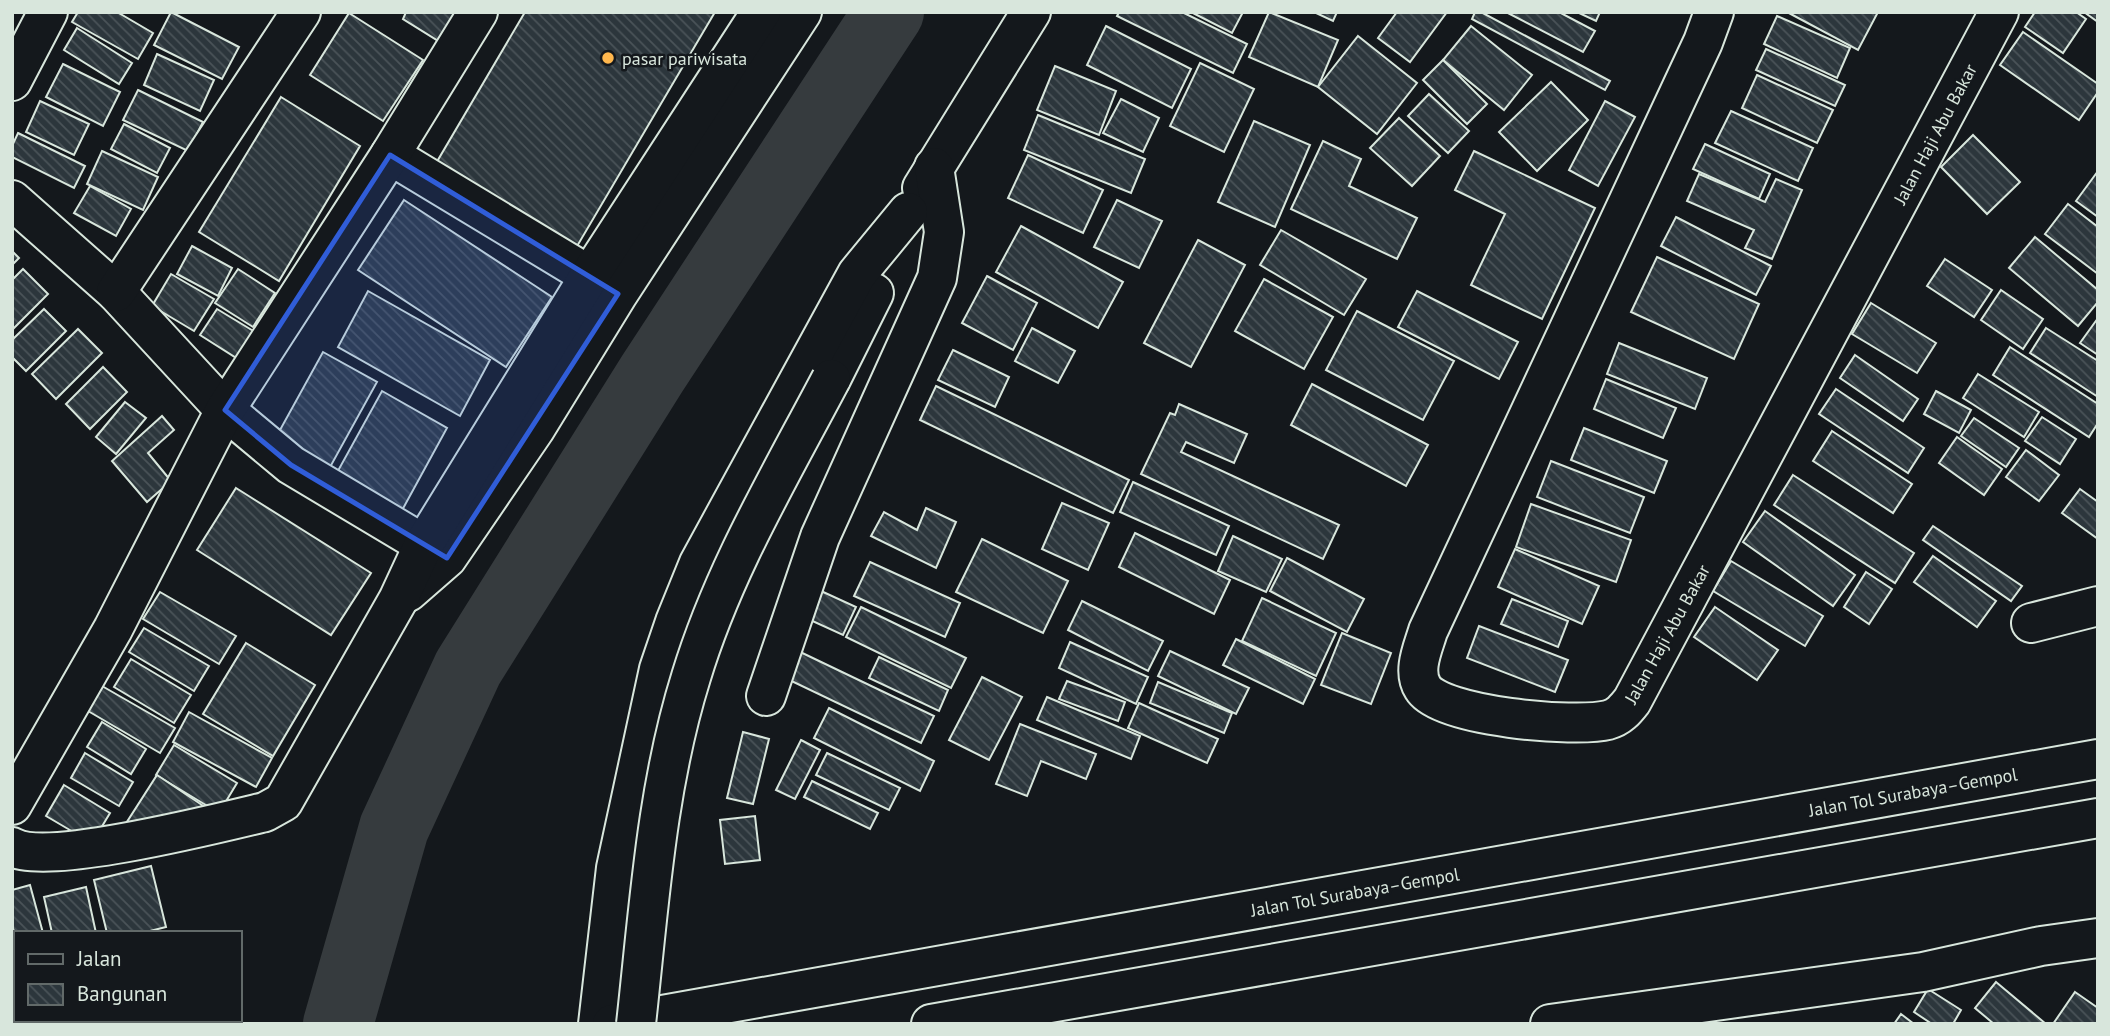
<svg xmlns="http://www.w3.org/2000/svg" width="2110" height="1036" font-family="'PT Sans',sans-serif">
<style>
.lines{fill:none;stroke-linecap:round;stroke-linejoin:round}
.river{stroke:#363b3e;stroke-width:70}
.building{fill:url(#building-back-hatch);stroke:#d8e6dc;stroke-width:2}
.minor-casing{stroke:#d8e6dc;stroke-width:42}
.highway-casing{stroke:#d8e6dc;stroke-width:42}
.minor{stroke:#14181c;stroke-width:38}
.highway{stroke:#14181c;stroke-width:38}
.minor-bridge-casing{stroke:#d8e6dc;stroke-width:42;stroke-linecap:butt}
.minor-bridge{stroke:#14181c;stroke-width:38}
.marked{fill:#305dd8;fill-opacity:0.2;stroke:#305dd8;stroke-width:5;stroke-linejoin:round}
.poi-dot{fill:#ffb74d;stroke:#14181c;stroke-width:2.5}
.labels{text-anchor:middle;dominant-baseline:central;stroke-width:5;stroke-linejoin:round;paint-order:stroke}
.poi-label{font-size:18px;fill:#d8e6dc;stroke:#14181c;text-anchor:start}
.street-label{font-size:18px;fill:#d8e6dc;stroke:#14181c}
</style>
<defs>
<pattern id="building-back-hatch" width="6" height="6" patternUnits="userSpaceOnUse" patternTransform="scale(1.75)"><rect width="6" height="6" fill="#2c363c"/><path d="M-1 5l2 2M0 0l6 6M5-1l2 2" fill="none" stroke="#4a5358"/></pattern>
</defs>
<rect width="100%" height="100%" fill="#14181c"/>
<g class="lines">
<!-- river -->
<path class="river" d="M338 1024 394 828 468 668 652 374 889 12"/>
</g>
<!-- building -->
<g class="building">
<path d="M78 12H117L153 33 138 59 72 22Z"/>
<path d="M171 12 239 47 222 79 154 45Z"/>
<path d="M406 12H458L440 42 403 19Z"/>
<path d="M525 12H715L576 248 435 165Z"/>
<path d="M1119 12H1182L1247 44 1233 73 1117 16Z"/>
<path d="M1191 12H1243L1232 33Z"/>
<path d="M1269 12 1338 40 1318 87 1249 57Z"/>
<path d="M1314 12H1337L1333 21Z"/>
<path d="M1397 12H1447L1410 62 1378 38Z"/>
<path d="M1475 12H1481L1610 81 1605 90 1472 19Z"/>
<path d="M1506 12H1559L1595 31 1583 52Z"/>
<path d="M1577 12H1600L1596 21Z"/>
<path d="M1787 12H1878L1858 50Z"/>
<path d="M2035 12H2076L2086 19 2063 53 2025 27Z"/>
<path d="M2084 12H2098V22Z"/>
<path d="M349 13 423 60 383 121 310 75Z"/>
<path d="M1777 16 1850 48 1837 78 1764 44Z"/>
<path d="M1106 26 1191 69 1172 108 1087 65Z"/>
<path d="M1471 26 1532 75 1504 110 1443 60Z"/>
<path d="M77 28 132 63 119 84 64 50Z"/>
<path d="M2023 32 2098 84V92L2079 120 2000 65Z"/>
<path d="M1358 36 1417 83 1377 134 1318 87Z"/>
<path d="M1766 49 1845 85 1835 106 1756 70Z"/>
<path d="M157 54 214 80 200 111 144 85Z"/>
<path d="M1443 60 1487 104 1467 124 1423 80Z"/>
<path d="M1200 63 1254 89 1224 152 1170 126Z"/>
<path d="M63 64 120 92 103 126 46 97Z"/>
<path d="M1055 66 1116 91 1099 135 1037 110Z"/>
<path d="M1757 75 1833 110 1817 143 1742 108Z"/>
<path d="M1551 82 1588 120 1537 171 1499 132Z"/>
<path d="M138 90 203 122 188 151 123 120Z"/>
<path d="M1429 94 1469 131 1448 153 1408 116Z"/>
<path d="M281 97 360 146 279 281 199 232Z"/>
<path d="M1121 99 1159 118 1143 152 1103 133Z"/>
<path d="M40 101 89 124 74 155 26 132Z"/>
<path d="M1605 101 1635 117 1598 186 1569 170Z"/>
<path d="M1731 111 1813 148 1798 181 1715 143Z"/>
<path d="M1038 115 1145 159 1131 193 1024 150Z"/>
<path d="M1399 118 1440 156 1412 186 1370 148Z"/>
<path d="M1254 121 1310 145 1275 227 1218 202Z"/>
<path d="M124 124 170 148 157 173 111 149Z"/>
<path d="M18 133 85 166 74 188 12 157V146Z"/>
<path d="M1973 135 2020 182 1987 214 1941 167Z"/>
<path d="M1323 141 1361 159 1349 186 1417 218 1397 259 1291 209Z"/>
<path d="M1705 144 1770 174 1759 199 1693 169Z"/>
<path d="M102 151 158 177 143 210 87 184Z"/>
<path d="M1474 151 1595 208 1542 319 1471 285 1505 214 1455 190Z"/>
<path d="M1028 155 1103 190 1083 233 1008 198Z"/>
<path d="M2098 171V217L2076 201Z"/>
<path d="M1699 174 1765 202 1776 179 1802 190 1772 259 1745 248 1754 230 1687 201Z"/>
<path d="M90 186 131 209 116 236 74 213Z"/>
<path d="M404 200 552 297 506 367 358 270Z"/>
<path d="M1117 200 1162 221 1139 268 1094 247Z"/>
<path d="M2068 204 2098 227V274L2045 234Z"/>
<path d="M1676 217 1771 266 1756 295 1661 246Z"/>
<path d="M1021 226 1123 282 1098 328 996 272Z"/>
<path d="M1281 230 1366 279 1344 315 1260 265Z"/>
<path d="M2035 237 2098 290V302L2078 326 2009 268Z"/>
<path d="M1198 240 1245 265 1191 367 1144 343Z"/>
<path d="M192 246 232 268 218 296 177 274Z"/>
<path d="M12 251 19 258 12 265Z"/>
<path d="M1657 257 1759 304 1734 359 1631 312Z"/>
<path d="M1945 259 1992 290 1974 317 1927 286Z"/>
<path d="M23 269 48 294 12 330V280Z"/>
<path d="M238 269 275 293 253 327 215 303Z"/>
<path d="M171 274 214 299 194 331 152 306Z"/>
<path d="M987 276 1037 303 1013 350 962 323Z"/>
<path d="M1264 279 1333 317 1304 369 1235 331Z"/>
<path d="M2001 290 2043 319 2023 349 1981 320Z"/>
<path d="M368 291 490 360 460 416 338 347Z"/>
<path d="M1417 291 1518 342 1499 379 1398 327Z"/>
<path d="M1871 303 1936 343 1917 373 1852 334Z"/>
<path d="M44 309 66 331 26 371 12 357V340Z"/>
<path d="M217 309 255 332 238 359 200 335Z"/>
<path d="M1357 311 1454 361 1423 420 1326 370Z"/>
<path d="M2098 318V355L2080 343Z"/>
<path d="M1032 328 1075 351 1058 383 1015 361Z"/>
<path d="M2046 328 2098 361V397L2030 353Z"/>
<path d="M78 329 102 353 56 399 32 374Z"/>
<path d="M1619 343 1707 378 1695 409 1607 374Z"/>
<path d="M2010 347 2098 404V423L2089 437 1993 375Z"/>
<path d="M953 350 1009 377 995 407 938 380Z"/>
<path d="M323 352 377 382 329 469 275 439Z"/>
<path d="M1855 355 1918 399 1903 421 1840 378Z"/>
<path d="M103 367 127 392 90 429 66 404Z"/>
<path d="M1978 374 2039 412 2024 437 1963 398Z"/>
<path d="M1606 379 1676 408 1663 438 1594 409Z"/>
<path d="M1312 384 1428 445 1406 486 1291 425Z"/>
<path d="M936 386 1129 480 1113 513 920 420Z"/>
<path d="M1836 389 1924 448 1908 473 1819 414Z"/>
<path d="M382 391 447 428 400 514 334 478Z"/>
<path d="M1936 391 1971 410 1959 433 1924 414Z"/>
<path d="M125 402 146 418 116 454 96 437Z"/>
<path d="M1179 404 1247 434 1234 463 1186 442 1181 452 1339 525 1323 559 1141 474 1170 413 1175 415Z"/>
<path d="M162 416 174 430 148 453 171 481 147 502 112 461Z"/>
<path d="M2042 417 2076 439 2060 464 2025 441Z"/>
<path d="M1974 418 2019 448 2006 467 1961 436Z"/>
<path d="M1584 428 1667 461 1654 493 1571 460Z"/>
<path d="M1832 431 1912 484 1893 513 1813 461Z"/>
<path d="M1957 437 2002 469 1984 495 1939 463Z"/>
<path d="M2026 450 2059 475 2039 501 2006 477Z"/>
<path d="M1551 461 1644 497 1630 533 1537 497Z"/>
<path d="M1793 475 1914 553 1895 583 1774 505Z"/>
<path d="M1133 482 1229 526 1216 555 1120 512Z"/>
<path d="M236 488 371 573 331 635 197 550Z"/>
<path d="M2080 489 2098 502V539L2062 513Z"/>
<path d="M1062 503 1109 523 1088 570 1042 549Z"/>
<path d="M1531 504 1631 540 1616 582 1516 547Z"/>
<path d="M926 508 956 522 936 568 871 536 884 512 917 530Z"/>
<path d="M1765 511 1855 575 1833 606 1743 542Z"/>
<path d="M1933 526 2022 586 2011 601 1923 540Z"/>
<path d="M1135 533 1230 580 1214 614 1119 567Z"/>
<path d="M1233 536 1282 559 1266 592 1218 571Z"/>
<path d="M982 539 1068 581 1043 633 956 592Z"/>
<path d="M1515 549 1599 586 1582 624 1498 587Z"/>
<path d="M1933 556 1996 601 1977 627 1914 582Z"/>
<path d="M1287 558 1364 599 1347 632 1270 591Z"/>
<path d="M1731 561 1823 616 1805 646 1713 591Z"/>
<path d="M870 562 960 603 945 637 854 596Z"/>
<path d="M1866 572 1892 589 1869 624 1844 607Z"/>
<path d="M821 591 856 607 843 635 808 619Z"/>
<path d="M160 592 236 636 219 664 143 619Z"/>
<path d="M1262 598 1336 633 1316 676 1242 641Z"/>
<path d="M1512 599 1568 621 1558 647 1501 624Z"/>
<path d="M1082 601 1163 641 1148 671 1068 630Z"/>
<path d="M861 607 966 658 951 688 846 637Z"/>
<path d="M1715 607 1778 650 1757 680 1694 637Z"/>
<path d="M1479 626 1568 660 1555 692 1467 658Z"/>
<path d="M144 628 209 666 194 691 129 652Z"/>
<path d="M1342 633 1391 653 1371 704 1321 685Z"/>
<path d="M1236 639 1315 679 1303 704 1223 665Z"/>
<path d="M1070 642 1148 677 1136 704 1059 668Z"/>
<path d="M246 643 315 685 273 756 203 714Z"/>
<path d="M794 649 934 716 921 743 781 676Z"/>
<path d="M1170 651 1249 688 1236 714 1158 676Z"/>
<path d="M879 657 948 690 939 711 869 678Z"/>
<path d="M131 659 191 695 174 723 114 687Z"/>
<path d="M982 677 1022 697 989 760 949 740Z"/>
<path d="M1067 681 1125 702 1118 721 1059 699Z"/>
<path d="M1158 682 1232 713 1224 733 1150 703Z"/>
<path d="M102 686 175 728 160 753 88 711Z"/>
<path d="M1047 697 1140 736 1131 759 1037 720Z"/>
<path d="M1139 703 1218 739 1207 763 1128 728Z"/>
<path d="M829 708 934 761 920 791 814 738Z"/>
<path d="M189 712 272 758 256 787 173 742Z"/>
<path d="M102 722 146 749 131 774 87 747Z"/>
<path d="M1020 724 1096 754 1086 779 1041 761 1027 796 996 784Z"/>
<path d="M743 732 769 739 753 804 727 798Z"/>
<path d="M801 740 820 750 795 799 776 790Z"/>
<path d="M174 745 237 783 219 813 156 775Z"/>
<path d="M85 753 133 782 119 806 71 778Z"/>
<path d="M827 753 900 788 889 810 816 775Z"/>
<path d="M157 775 202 805 193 826 116 839Z"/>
<path d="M812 781 878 813 870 829 804 797Z"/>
<path d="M64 785 110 813 92 843 46 816Z"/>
<path d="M755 816 760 860 725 864 720 820Z"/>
<path d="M151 866 166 927 142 933H107L94 880Z"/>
<path d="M30 885 43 933H16V938L12 925V890Z"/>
<path d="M86 887 96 933H52L44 897Z"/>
<path d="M1996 982 2046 1024H1994L1975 1008Z"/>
<path d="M1928 989 1961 1010 1953 1024H1932L1914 1012Z"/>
<path d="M2075 992 2098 1008V1024H2053Z"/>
<path d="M1901 1014 1914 1024H1894Z"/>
</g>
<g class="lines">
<!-- minor casing -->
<g class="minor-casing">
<g id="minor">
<path d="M1714 12 1703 42 1428 631C1423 648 1412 671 1423 688 1440 717 1576 728 1608 720 1619 717 1625 710 1632 701L1999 12"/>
<path d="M12 81 48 12"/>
<path d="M390 155 610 288"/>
<path d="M922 188 1031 12"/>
<path d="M12 200 116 292 225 410 291 465 445 557"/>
<path d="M116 292 301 12"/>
<path d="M831 379 874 293"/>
<path d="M408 592 447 558 535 429 618 294 802 12"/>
<path d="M2031 623 2098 606"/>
<path d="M766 696 820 537 937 278 944 232 934 167"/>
<path d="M12 805 113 629 225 410 390 155 478 12"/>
<path d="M12 847C48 866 219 823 265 812L283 802 398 600 424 544 590 275 761 12"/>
<path d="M598 1024 616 868 659 669 675 622 699 563 857 274 908 212"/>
<path d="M1550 1024 1923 972 2041 946 2098 938"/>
</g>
</g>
<!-- highway casing -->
<g class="highway-casing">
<g id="highway">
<path d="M612 1024 2098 759"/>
<path d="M931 1024 2098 818"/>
</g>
</g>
<!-- minor -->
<use href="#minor" class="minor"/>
<!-- highway -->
<use href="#highway" class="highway"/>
<!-- minor-bridge casing -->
<g class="minor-bridge-casing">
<path id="minor-bridge" d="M636 1024C649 908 656 789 691 677 723 571 780 476 831 379"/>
</g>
<!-- minor-bridge -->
<use href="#minor-bridge" class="minor-bridge"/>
</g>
<!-- marked area -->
<path class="marked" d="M390 155 618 294 447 558 291 465 225 410Z"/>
<!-- markers -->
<circle class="poi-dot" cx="608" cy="58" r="7"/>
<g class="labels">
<!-- poi labels -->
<g class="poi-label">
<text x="622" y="58">pasar pariwisata</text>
</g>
<!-- street labels -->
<g class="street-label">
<text transform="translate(1935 134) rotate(-62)">Jalan Haji Abu Bakar</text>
<text transform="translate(1667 634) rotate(-61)">Jalan Haji Abu Bakar</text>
<text transform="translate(1913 792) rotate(-10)">Jalan Tol Surabaya–Gempol</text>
<text transform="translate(1355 892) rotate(-10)">Jalan Tol Surabaya–Gempol</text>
</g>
</g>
<!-- border -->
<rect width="2110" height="1036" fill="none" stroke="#d8e6dc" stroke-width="28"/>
<!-- legend -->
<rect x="14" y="931" width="228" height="91" fill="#14181c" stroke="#626a69" stroke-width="2"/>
<rect x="28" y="954" width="35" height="10" fill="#14181c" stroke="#626a69" stroke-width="2"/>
<text x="77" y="966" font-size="21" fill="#d8e6dc">Jalan</text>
<rect x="28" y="984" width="35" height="21" fill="url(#building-back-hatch)" stroke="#626a69" stroke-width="2"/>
<text x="77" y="1001" font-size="21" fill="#d8e6dc">Bangunan</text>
</svg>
